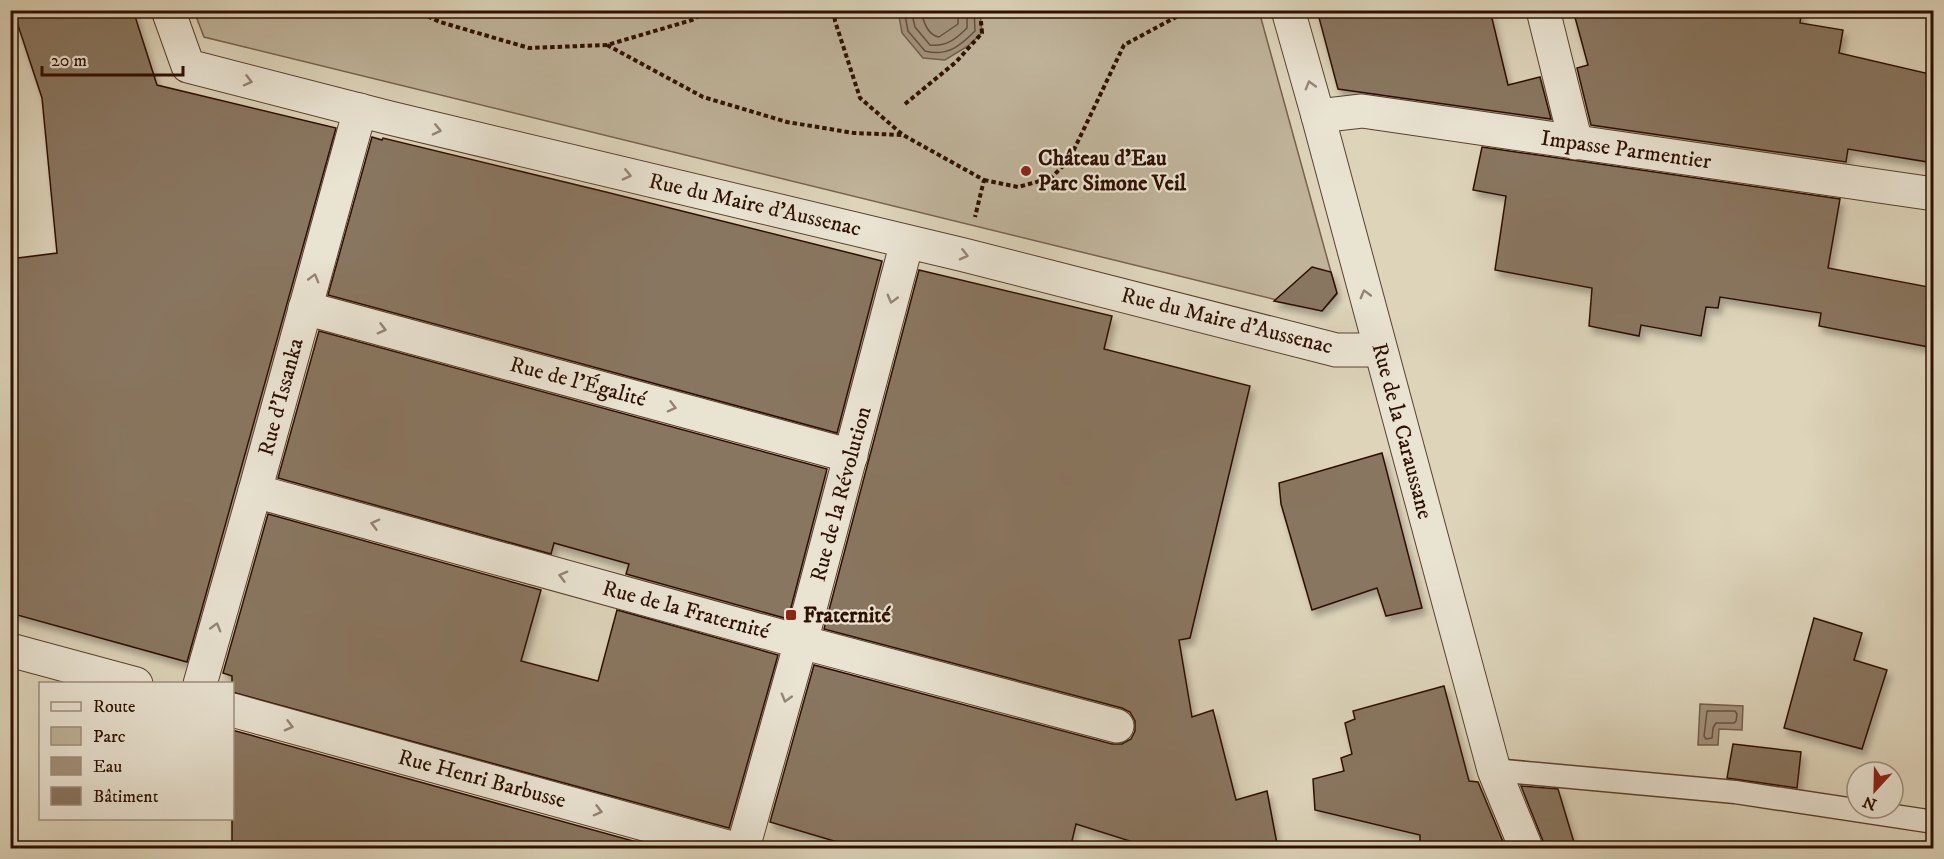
<svg xmlns="http://www.w3.org/2000/svg" width="1944" height="859" font-family="'IM FELL DW Pica',serif">
<style>
.green{fill:#bfb39a;stroke:#77624d;stroke-width:1.5}
.water{fill:#a2917b;stroke:#745d4a;stroke-width:1.5}
.lines{fill:none;stroke-linecap:round;stroke-linejoin:round}
.shore{stroke:#68503e;stroke-width:1.5}
.building{fill:#897661;stroke:#2f1000;stroke-width:1.5;filter:url(#shadow)}
.service-casing{stroke:#5a412e;stroke-width:25}
.minor-casing{stroke:#5a412e;stroke-width:35}
.tertiary-casing{stroke:#5a412e;stroke-width:35}
.path{stroke:#2f1000;stroke-width:4;stroke-dasharray:4.5 3;stroke-linecap:butt}
.service{stroke:#e9e3d2;stroke-width:22}
.minor{stroke:#e9e3d2;stroke-width:33}
.tertiary{stroke:#e9e3d2;stroke-width:33}
.oneway{stroke:#958474}
.poi-dot{fill:#8f2418;stroke:#e9e3d2;stroke-width:2}
.labels{text-anchor:middle;dominant-baseline:central;stroke-width:4.5;stroke-linejoin:round;paint-order:stroke}
.street-label{font-size:22px;fill:#2f1000;stroke:#e9e3d2}
.poi-label{font-size:22px;font-weight:bold;fill:#2f1000;stroke:#e9e3d2;text-anchor:start}
</style>
<defs>
<filter id="shadow"><feDropShadow dx="3.5" dy="6" stdDeviation="3" flood-color="#0004"/></filter>
</defs>
<rect width="100%" height="100%" fill="#ddd4ba"/>
<filter id="stains"><feTurbulence type="fractalNoise" baseFrequency=".00333" numOctaves="4"/><feColorMatrix values="0 0 0 0 .2 0 0 0 0 .09 0 0 0 0 .02 0 0 0 .5 -.17"/></filter>
<radialGradient id="worn" r=".72"><stop offset=".6" stop-color="#630" stop-opacity="0"/><stop offset="1" stop-color="#630" stop-opacity=".3"/></radialGradient>
<!-- green -->
<path class="green" d="M194 11H1259L1337 294 1322 311 204 37Z"/>
<!-- water -->
<g class="water">
<path d="M898 11H980L982 33 968 46 945 60 923 58 902 33Z"/>
<path d="M1700 704 1743 706 1742 730 1719 729 1718 745H1698Z"/>
</g>
<g class="lines">
<!-- shore -->
<g class="shore">
<path d="M904 10 908 31 925 51C947 57 960 46 975 31L974 10"/>
<path d="M911 10 915 27 930 45C946 47 956 39 967 28V10"/>
<path d="M921 10C923 21 927 35 939 37L958 24V10"/>
<path d="M1707 711H1735L1737 714 1736 721 1734 723H1716L1713 728 1712 738 1706 739 1704 736Z"/>
</g>
</g>
<!-- building -->
<g class="building">
<path d="M13 10H133L157 85 336 128 187 662 10 613V259L57 253 42 98Z"/>
<path d="M1317 10H1490L1508 85 1540 77 1551 119 1338 89Z"/>
<path d="M1573 10H1802L1800 23 1843 30 1839 53 1934 75V163L1848 149 1846 162 1591 125 1577 68 1588 65Z"/>
<path d="M372 137 382 140 383 138 606 192 882 261 837 433 328 295Z"/>
<path d="M1482 147 1840 199 1828 268 1934 288V348L1819 326 1821 313 1720 297 1718 308 1706 307 1701 336 1641 325 1639 336 1589 326 1592 288 1495 270 1506 196 1473 190Z"/>
<path d="M1312 267 1331 272 1337 293 1322 311 1274 301Z"/>
<path d="M919 270 1112 316 1104 349 1250 386 1190 638 1179 640 1192 717 1213 710 1236 800 1267 791 1278 849H1155L1076 824 1070 849H861L770 822 814 665 1112 744H1122L1131 739 1135 731V721L1130 712 1122 708 824 629Z"/>
<path d="M319 331 827 469 788 619 626 574 629 564 554 543 551 554 278 478Z"/>
<path d="M1382 453 1422 608 1386 616 1377 588 1312 610 1281 504 1279 483Z"/>
<path d="M268 514 541 590 521 661 598 681 617 610 778 655 729 828 232 692V676L223 673Z"/>
<path d="M1814 618 1862 633 1854 660 1887 670 1862 749 1784 728Z"/>
<path d="M1444 686 1469 781 1478 782 1506 849H1420V835L1315 810 1313 779 1344 771 1341 758 1352 754 1345 723 1355 719 1353 711Z"/>
<path d="M232 730 662 849H232Z"/>
<path d="M1733 744 1801 752 1797 788 1727 778Z"/>
<path d="M1521 786 1558 789 1576 849H1544L1543 841Z"/>
</g>
<g class="lines">
<!-- service casing -->
<g class="service-casing">
<path id="service" d="M1494 770 1735 792 1934 822"/>
</g>
<!-- minor casing -->
<g class="minor-casing">
<g id="minor">
<path d="M168 10 188 66 390 118 964 255 1336 350H1380"/>
<path d="M1543 10 1576 143"/>
<path d="M1318 116 1362 111 1934 194"/>
<path d="M305 308 851 456"/>
<path d="M255 491 801 642 1117 726"/>
<path d="M10 650 136 684"/>
<path d="M200 684 255 491 360 110"/>
<path d="M232 710 731 848"/>
<path d="M743 848 801 642 907 242"/>
</g>
</g>
<!-- tertiary casing -->
<g class="tertiary-casing">
<path id="tertiary" d="M1288 10 1318 116 1494 770 1526 848"/>
</g>
<!-- path -->
<g class="path">
<path d="M414 10 440 22 529 48 607 45 692 20 709 10"/>
<path d="M834 10 835 21 860 98 903 135 984 180 975 217"/>
<path d="M607 45 703 97 787 122 854 133 902 135"/>
<path d="M905 104 956 62 982 33 980 10"/>
<path d="M984 180 1018 187 1051 178 1069 160 1124 45 1189 10"/>
</g>
<!-- service -->
<use href="#service" class="service"/>
<!-- minor -->
<use href="#minor" class="minor"/>
<!-- tertiary -->
<use href="#tertiary" class="tertiary"/>
</g>
<!-- one-way arrows -->
<defs><path id="oneway-chevron" d="M-2-3.5L2.5 0L-2 3.5" fill="none" stroke-width="1.6" stroke-linecap="round" stroke-linejoin="round" transform="scale(1.5)"/></defs>
<g class="oneway">
<use href="#oneway-chevron" transform="translate(248 81) rotate(14)"/>
<use href="#oneway-chevron" transform="translate(1310 85) rotate(-106)"/>
<use href="#oneway-chevron" transform="translate(437 130) rotate(13)"/>
<use href="#oneway-chevron" transform="translate(627 175) rotate(13)"/>
<use href="#oneway-chevron" transform="translate(964 255) rotate(14)"/>
<use href="#oneway-chevron" transform="translate(314 278) rotate(-74)"/>
<use href="#oneway-chevron" transform="translate(1365 294) rotate(-105)"/>
<use href="#oneway-chevron" transform="translate(892 299) rotate(105)"/>
<use href="#oneway-chevron" transform="translate(382 329) rotate(15)"/>
<use href="#oneway-chevron" transform="translate(672 407) rotate(15)"/>
<use href="#oneway-chevron" transform="translate(375 524) rotate(-165)"/>
<use href="#oneway-chevron" transform="translate(563 576) rotate(-165)"/>
<use href="#oneway-chevron" transform="translate(216 627) rotate(-74)"/>
<use href="#oneway-chevron" transform="translate(786 698) rotate(106)"/>
<use href="#oneway-chevron" transform="translate(289 726) rotate(15)"/>
<use href="#oneway-chevron" transform="translate(598 811) rotate(15)"/>
</g>
<!-- markers -->
<g class="poi-dot">
<circle cx="1026" cy="171" r="6"/>
<rect x="785" y="609" width="12" height="12" rx="3"/>
</g>
<g class="labels">
<!-- street labels -->
<g class="street-label">
<text transform="translate(1626 150) rotate(8)">Impasse Parmentier</text>
<text transform="translate(755 205) rotate(13)">Rue du Maire d'Aussenac</text>
<text transform="translate(1227 321) rotate(14)">Rue du Maire d'Aussenac</text>
<text transform="translate(578 382) rotate(15)">Rue de l'Égalité</text>
<text transform="translate(281 397) rotate(-75)">Rue d'Issanka</text>
<text transform="translate(1402 431) rotate(75)">Rue de la Caraussane</text>
<text transform="translate(841 494) rotate(-75)">Rue de la Révolution</text>
<text transform="translate(686 610) rotate(15)">Rue de la Fraternité</text>
<text transform="translate(482 779) rotate(15)">Rue Henri Barbusse</text>
</g>
<!-- poi labels -->
<g class="poi-label">
<text x="1038" y="158">Château d'Eau<tspan x="1038" dy="25">Parc Simone Veil</tspan></text>
<text x="803" y="615">Fraternité</text>
</g>
</g>
<!-- margin -->
<rect width="1944" height="859" fill="none" stroke="#ddd4ba" stroke-width="36"/>
<rect x="12" y="12" width="1920" height="835" fill="none" stroke="#2f1000" stroke-width="3"/>
<rect x="18" y="18" width="1908" height="823" fill="none" stroke="#2f1000" stroke-width="1.5"/>
<!-- legend -->
<rect x="39" y="682" width="195" height="138" fill="#e9e3d2" stroke="#9f8f7e" stroke-width="1.5"/>
<rect x="51" y="702" width="30" height="9" fill="#e9e3d2" stroke="#9f8f7e" stroke-width="1.5"/>
<text x="93" y="712" font-size="18" fill="#2f1000">Route</text>
<rect x="51" y="727" width="30" height="18" fill="#bfb39a" stroke="#9f8f7e" stroke-width="1.5"/>
<text x="93" y="742" font-size="18" fill="#2f1000">Parc</text>
<rect x="51" y="757" width="30" height="18" fill="#a2917b" stroke="#9f8f7e" stroke-width="1.5"/>
<text x="93" y="772" font-size="18" fill="#2f1000">Eau</text>
<rect x="51" y="787" width="30" height="18" fill="#897661" stroke="#9f8f7e" stroke-width="1.5"/>
<text x="93" y="802" font-size="18" fill="#2f1000">Bâtiment</text>
<!-- north arrow -->
<g transform="translate(1875 790) rotate(202)"><circle r="28" fill="#e9e3d2" stroke="#9f8f7e" stroke-width="1.5"/>
<path d="M0-4.5L10 22L0 15L-10 22Z" fill="#8f2418"/>
<text y="-9" font-size="16" font-weight="bold" text-anchor="middle" fill="#2f1000">N</text>
</g>
<!-- scale -->
<path d="M42 66v9h141v-9" fill="none" stroke="#2f1000" stroke-width="3"/>
<text x="51" y="66" font-size="18" fill="#2f1000" stroke="#e9e3d2" stroke-width="4.5" paint-order="stroke">20 m</text>
<rect width="100%" height="100%" filter="url(#stains)"/>
<rect width="100%" height="100%" fill="url(#worn)"/>
</svg>
